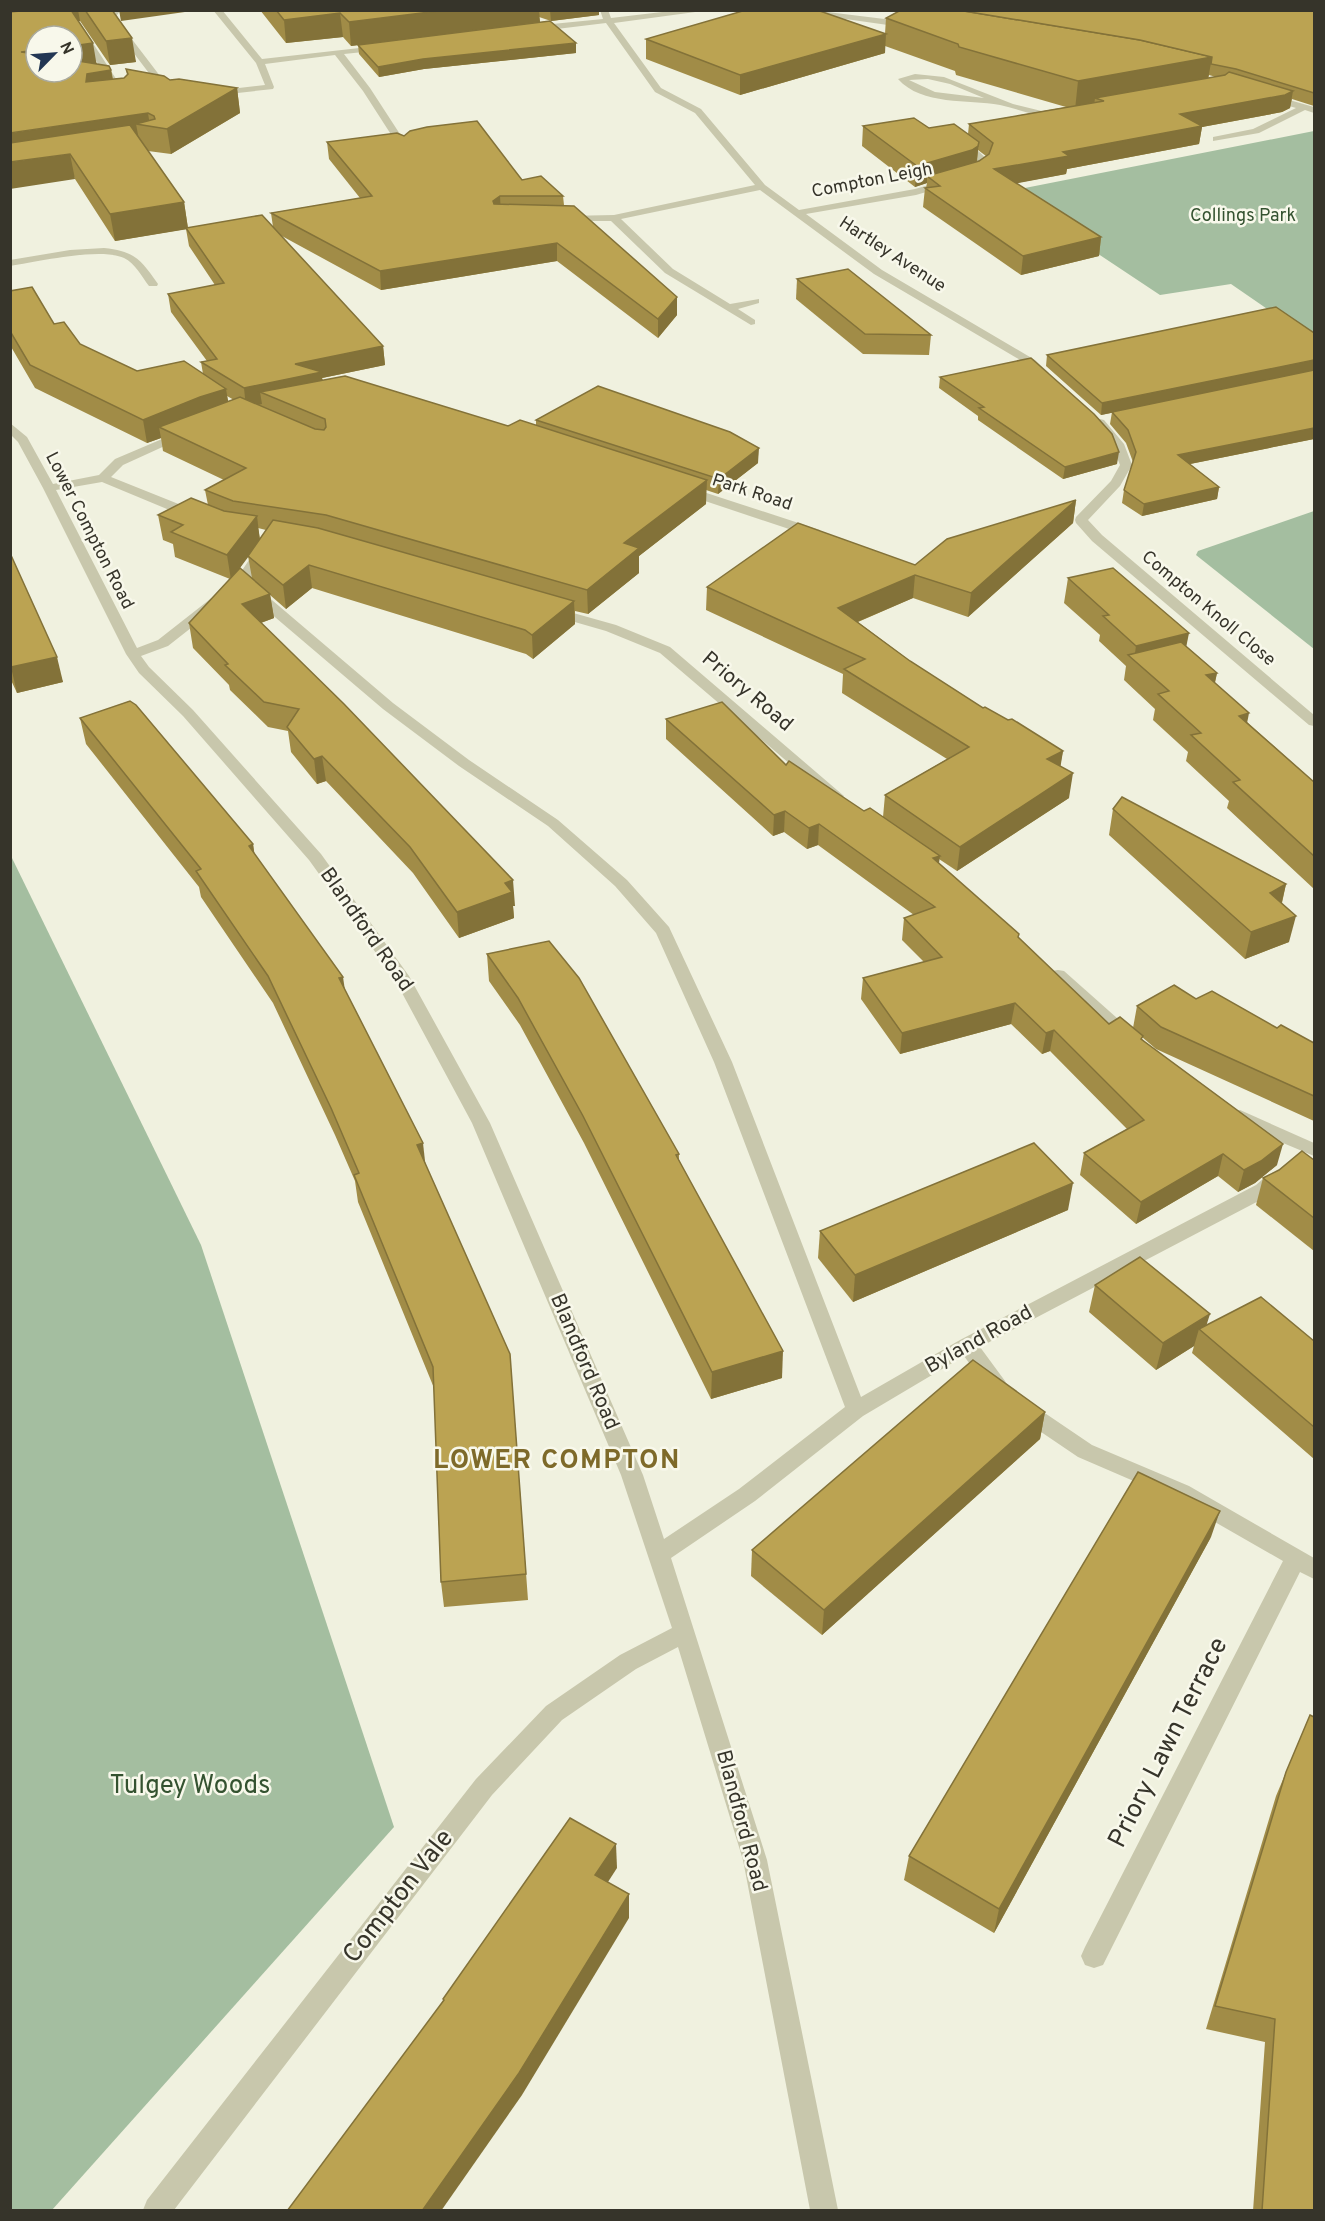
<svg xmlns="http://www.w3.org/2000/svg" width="1325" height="2221" font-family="Overpass,sans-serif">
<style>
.green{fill:#a4bea0}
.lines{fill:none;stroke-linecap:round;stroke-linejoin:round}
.minor{fill:#c8c7ac;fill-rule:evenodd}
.wall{fill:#a18c47;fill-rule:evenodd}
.shaded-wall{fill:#837239}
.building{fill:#bba352;stroke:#837239;stroke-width:1.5}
.labels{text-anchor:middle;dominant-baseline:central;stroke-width:5;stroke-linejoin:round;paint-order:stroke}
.far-street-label{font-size:18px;fill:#36342a;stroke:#f8f8eb}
.far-park-label{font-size:18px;fill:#345230;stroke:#f8f8eb}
.street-label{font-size:21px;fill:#36342a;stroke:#f8f8eb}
.near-street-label{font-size:26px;fill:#36342a;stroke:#f8f8eb}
.near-park-label{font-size:26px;fill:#345230;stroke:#f8f8eb}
.district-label{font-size:27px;font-weight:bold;letter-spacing:1.5px;fill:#7e6a2a;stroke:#f8f8eb}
</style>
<rect width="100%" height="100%" fill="#f0f1df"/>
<!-- green -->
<g class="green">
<path d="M1314 131V341L1231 284 1160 295 1005 192Z"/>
<path d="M1314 511V649L1196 555 1198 551Z"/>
<path d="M11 856 201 1245 394 1827 52 2210H10Z"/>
</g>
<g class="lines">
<!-- minor -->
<g class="minor">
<path d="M112 10H121L117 15 118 21 173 93V97H167L111 23 109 15Z"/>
<path d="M213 10H222L262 59 386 45 387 47 383 50 344 54 370 88 409 148 407 150H401L363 91 335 55 265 64 274 87 273 89 210 96 208 94 213 91 265 85 256 63Z"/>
<path d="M600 10H608L611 18 679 10H710L614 23 661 88 701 109 765 185 799 210 915 189 971 173 978 168 979 162 955 144V140C966 139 982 153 989 162L985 171 977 177 916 195 806 214 882 270 1035 360 1049 373V377H1041L1027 364 874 274 760 190 621 219 673 269 730 304 759 299V303L738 309 755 320V324L751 325 665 273 611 221H562L561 219 566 216 614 215 755 185 695 113 655 92 606 23 532 32 528 29 532 26 603 19Z"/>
<path d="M782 10H811L909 22 913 25 909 28Z"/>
<path d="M79 31H85L120 85 119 87H113L78 33Z"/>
<path d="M915 74 944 77 1013 104 1062 116 1057 119 1050 118C1033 115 1017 109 1000 105 968 99 922 106 898 79ZM928 79 950 84 984 98 935 92 909 80Z"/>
<path d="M1268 94 1314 107V113L1305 110 1259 133 1213 141V137L1253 129 1296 108 1265 99 1263 97Z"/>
<path d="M104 248C135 251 141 260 158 284L157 286H149C142 277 135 263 124 258 99 247 38 262 10 266V260L70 250Z"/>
<path d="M1100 419 1104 420 1124 444 1132 465 1120 486 1088 520 1102 535 1314 715V726L1309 725 1092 541 1076 523 1075 520 1076 517 1111 481 1120 465 1112 445 1094 423Z"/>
<path d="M10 423 27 437 53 484 99 475 115 459 181 431H189L191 434 123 465 111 477 201 513 202 516 201 519H191L102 482 56 490 137 648 158 640 237 578 259 545 264 544 271 548 247 584 168 646 141 656 149 667 193 710 321 854 409 976 490 1123 643 1475 664 1539 739 1489 845 1407 714 1062 656 933 615 886 548 826 459 766 383 709 249 595 247 592 249 589H259L393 703 469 760 558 820 627 880 669 927 732 1062 861 1397 960 1340 1256 1185C1265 1177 1272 1169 1285 1172L1287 1177 1270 1195 980 1347 1005 1381 1008 1387 1005 1393 998 1395 991 1393 964 1356 863 1416 755 1501 671 1558 767 1860 838 2210H810L743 1860 678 1647 636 1669 562 1720 492 1795 174 2210H143L147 2200 476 1779 546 1706 620 1655 672 1628 621 1475 472 1123 394 978 309 860 183 716 139 673 126 654 43 488 18 442 10 434Z"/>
<path d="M685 486 820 530 821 533 820 536H810L681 493 679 490 681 487Z"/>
<path d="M552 607 616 625 670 647 844 796 841 799H831L660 653 606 631 547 614 545 611 547 608Z"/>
<path d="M1058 970 1064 971 1135 1034 1138 1038 1135 1042H1123L1052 979 1050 975 1052 971Z"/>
<path d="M1240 1110 1314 1143V1156L1245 1127 1231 1116 1234 1112Z"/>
<path d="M1023 1401 1030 1403 1092 1445 1189 1486 1314 1558V1579L1300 1572 1103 1965 1094 1968 1085 1965 1081 1956 1085 1947 1283 1561 1173 1498 1078 1457 1016 1415 1013 1409 1016 1403Z"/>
</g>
</g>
<!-- wall -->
<g class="wall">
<path d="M10 10H112L136 62 110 65 80 21H78L97 64 111 70 113 79 124 78 127 75 126 69 170 80 237 88 240 113 171 154 148 151 184 202 188 228 273 227 271 213 360 198 329 159 327 142 404 136 563 196 564 205 677 297V315L658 338 557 261 381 290 280 235 383 346 385 365 322 378 323 380 508 426 536 425V420L758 463 718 494 706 490V504L639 556V573L588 614 575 611V624L533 659 526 654 312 588 286 609 270 595 274 618 261 623 515 906H513L514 918 459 938 413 873 326 781 317 784 291 752 288 731 268 727 230 690 229 685 193 648 189 623 230 579 175 557 173 544 163 540 158 515 208 505 205 490 224 480 163 451 161 438 147 443 35 388 10 345V291L80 344 137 371 203 374 201 362 207 361 171 312 168 294 215 285 189 246 186 229 115 241 75 179ZM227 396 234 400 228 402ZM258 528 266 530 260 539ZM248 556 252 578 237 572Z"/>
<path d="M260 10H599V15L551 21 539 17 540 22 576 53 424 69 379 77 359 54 358 45 351 46 343 37 286 43Z"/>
<path d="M1314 10V106L1292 99 1290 108 1282 112 1202 127 1199 144 1067 169 1066 174 1016 183 1101 237 1099 256 1021 275 923 207 925 188H926L927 183 915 187 862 146 863 126 929 128 968 134 969 124 1066 107 956 75 955 71 885 46V53L740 95 646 59V39L885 34 886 18ZM1209 75 1216 77 1208 78ZM978 150 986 156 979 161 977 162Z"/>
<path d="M797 279 931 335 929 355 863 354 796 299Z"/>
<path d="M1276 307 1314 333V439L1190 464 1219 487 1217 499 1142 516 1122 503 1124 490 1133 462 1126 443 1110 424 1112 412 1130 409 1101 415 1046 366 1047 355Z"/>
<path d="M940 377 1117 464 1063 479 978 420V416L939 388Z"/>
<path d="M1076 500 1073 523 968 617 913 598 858 622 910 661 983 708 1008 720 1063 751 1060 766 1069 798 957 871 939 859V863L1109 1024 1133 1028 1137 1006 1196 999 1277 1028 1314 1043V1121L1156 1049 1142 1037V1039L1277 1165 1255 1183 1238 1192 1218 1176 1136 1224 1080 1175 1084 1153 1127 1129 1050 1051 1042 1054 1011 1024 900 1054 861 999 863 978 924 962 902 940 904 918 914 915 818 845 807 849 784 832 773 836 666 739V719L786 765 864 811 883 817 885 795 947 759 842 693 843 674 706 610 707 587 915 565Z"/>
<path d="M10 553 63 682 17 693 10 678Z"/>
<path d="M1068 578 1186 646 1217 673 1215 683 1247 722 1314 782V889L1227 808 1229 801 1186 761 1188 752 1153 720 1155 709 1124 680 1126 666 1099 641 1100 635 1064 603Z"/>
<path d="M80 718 253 844 254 853 345 990 425 1164 510 1354 528 1600 444 1607 441 1582 434 1388 358 1202 355 1181 335 1135 273 1003 201 897 199 887 86 744Z"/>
<path d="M1113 809 1286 884 1282 903 1289 942 1245 959 1109 835Z"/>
<path d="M487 954 679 1154V1160L782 1378 711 1399 584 1143 520 1025 489 981Z"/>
<path d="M1314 1160V1251L1256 1205 1263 1178Z"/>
<path d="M1068 1210 853 1302 818 1258 820 1231Z"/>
<path d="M1095 1285 1207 1325 1314 1341V1459L1192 1353 1194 1346 1156 1370 1089 1312Z"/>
<path d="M1045 1412 1040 1439 822 1635 751 1576 752 1550Z"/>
<path d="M1211 1537 994 1933 904 1880 909 1856Z"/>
<path d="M1310 1715 1314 2211H1253L1265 2042 1206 2029 1276 1796Z"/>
</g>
<!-- shaded-wall -->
<g class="shaded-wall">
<path d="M10 10H78L80 21 10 26Z"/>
<path d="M119 10H199L121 21Z"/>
<path d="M446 10H539L540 22 351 46 349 22Z"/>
<path d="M550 10H599V15L551 21Z"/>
<path d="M340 13 343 37 286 43 284 20Z"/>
<path d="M886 34 885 53 740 95V75Z"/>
<path d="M132 38 136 62 110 65 106 41Z"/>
<path d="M93 43 97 67 72 70V46Z"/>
<path d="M576 43V53L424 69 379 77 378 67 423 59Z"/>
<path d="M36 50V72L21 52Z"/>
<path d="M1212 57 1207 85 1104 101 1095 98 1094 106 1075 110 1078 81Z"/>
<path d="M111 70 115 94 86 82 87 74Z"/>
<path d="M237 88 240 113 171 154 167 129Z"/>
<path d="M1293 91 1290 108 1282 112 1202 127 1199 144 1067 169 1066 174 992 188 994 169 1063 152 1180 114Z"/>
<path d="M148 113 150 126 136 124 139 140 10 159V133Z"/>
<path d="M979 142 976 167 927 176V183L915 187 917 166Z"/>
<path d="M70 154 75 179 10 189V162Z"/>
<path d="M500 196 501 214 494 218 493 201Z"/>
<path d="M184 202 188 229 115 241 110 214Z"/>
<path d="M1101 237 1099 256 1021 275 1023 256Z"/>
<path d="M557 243V261L381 290 380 271Z"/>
<path d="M677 297V315L658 338V319Z"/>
<path d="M383 346 385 365 322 378 324 392H260L262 404 246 408 244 388 295 364Z"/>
<path d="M1314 360V371L1101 415 1102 403Z"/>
<path d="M226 389 230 412 159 427 161 438 147 443 143 420 200 397Z"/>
<path d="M1314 428V439L1175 467 1178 455Z"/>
<path d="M759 448 758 463 718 494 719 479Z"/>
<path d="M1119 452 1117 464 1063 479 1065 467Z"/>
<path d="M707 480 706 504 639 556V573L588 614 587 590 624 543Z"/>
<path d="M1219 487 1217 499 1142 516 1144 504Z"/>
<path d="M1076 500 1073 523 968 617 971 593Z"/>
<path d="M257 516 260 541 231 580 227 555Z"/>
<path d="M309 565 312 588 286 609 283 585Z"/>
<path d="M915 575 913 598 836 631 838 608Z"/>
<path d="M270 594 274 618 246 628 242 604Z"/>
<path d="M574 601 575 624 533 659 532 635Z"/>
<path d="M1189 633 1184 658 1134 660 1136 646Z"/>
<path d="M57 657 63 682 17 693 11 667Z"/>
<path d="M1217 673 1211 698 1206 675Z"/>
<path d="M1249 713 1244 739 1239 716Z"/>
<path d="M1063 751 1059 776 1047 759Z"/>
<path d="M322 756 326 781 317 784 314 759Z"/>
<path d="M1073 773 1069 798 957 871 960 847Z"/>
<path d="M785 811 784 832 773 836 774 815Z"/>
<path d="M819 824 818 845 807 849 809 828Z"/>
<path d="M253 844 257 871 249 846Z"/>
<path d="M940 856 937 877 933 858Z"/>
<path d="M513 880 515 906H513L514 918 459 938 457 912 505 883Z"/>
<path d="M1286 884 1280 910 1270 893Z"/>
<path d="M1296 916 1289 942 1245 959 1251 932Z"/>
<path d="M343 977 347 1004 339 978Z"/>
<path d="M1015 1003 1011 1024 900 1054 902 1033Z"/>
<path d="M1054 1030 1050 1051 1042 1054 1046 1033Z"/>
<path d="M423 1143 426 1170 417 1145Z"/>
<path d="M1283 1144 1277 1165 1255 1183 1238 1192 1244 1170Z"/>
<path d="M1223 1154 1218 1176 1136 1224 1141 1202Z"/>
<path d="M1073 1183 1068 1210 853 1302 855 1275Z"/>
<path d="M1210 1314 1204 1333 1199 1329 1194 1346 1156 1370 1163 1343Z"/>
<path d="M783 1351 782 1378 711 1399 712 1372Z"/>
<path d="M1045 1412 1040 1439 822 1635 824 1610Z"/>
<path d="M1220 1511 1211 1537 994 1933 999 1909Z"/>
<path d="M616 1844 617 1868 597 1899 595 1875Z"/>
<path d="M629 1894V1918L522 2095 441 2211H422Z"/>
</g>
<!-- building -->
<g class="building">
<path d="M31 10H71L93 43 72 46V36H36V50L21 52 36 54V72H72V60L109 66 111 70 87 74 86 82 124 78 128 74 126 69 164 76 170 80 179 79 237 88 167 129 136 124 155 119 154 116 148 113 10 133V12Z"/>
<path d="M85 10H112L132 38 106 41Z"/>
<path d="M276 10H446L349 22 340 13 284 20Z"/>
<path d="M746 10H817L886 34 740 75 646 39Z"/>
<path d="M901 10H958L1140 40 1212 57 1078 81 959 47 958 44 886 18Z"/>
<path d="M958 10H1314V93L1236 69 1211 64 1212 57 1140 40Z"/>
<path d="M550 21 576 43 423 59 378 67 358 45Z"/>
<path d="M1229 72 1293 91 1285 95 1180 114 1202 126 1063 152 1069 156 994 169 1101 237 1023 256 925 188 940 186 927 176 979 161 989 154 993 143 969 124 1104 101 1095 98 1225 75Z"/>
<path d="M914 118 929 128 954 124 979 142 978 146 972 150 917 166 863 126Z"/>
<path d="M477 121 522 180 541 176 563 196H500L493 201 494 204 574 206 677 297 658 319 557 243 380 271 271 213 372 196 327 142 397 133 404 136 410 131 427 127Z"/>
<path d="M130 125 184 202 110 214 70 154 10 162V143Z"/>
<path d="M262 215 383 346 295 364 322 372 244 388 201 362 217 359 168 294 224 283 186 228Z"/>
<path d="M848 269 931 335 865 334 797 279Z"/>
<path d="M32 287 54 324 64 322 80 344 137 371 184 361 226 389 200 397 143 420 30 365 10 331V291Z"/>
<path d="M1276 307 1314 333V360L1102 403 1047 355Z"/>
<path d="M1031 358 1094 414 1112 434 1119 452 1065 467 979 408 984 407 940 377Z"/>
<path d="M1314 370V428L1178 455 1219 487 1144 504 1124 490 1136 452 1128 430 1112 412Z"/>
<path d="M345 376 508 426 520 420 707 480 624 543 639 548 587 590 326 515 233 501 205 490 246 468 159 427 240 397 315 429 324 430 326 427 325 419 260 392Z"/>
<path d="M598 386 730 432 759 448 719 479 536 420Z"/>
<path d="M191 498 224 511 257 516 227 555 171 532 183 525 158 515Z"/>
<path d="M1076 500 971 593 915 575 838 608 910 661 983 708 985 707 1008 720 1012 719 1063 751 1047 759 1073 773 960 847 885 795 969 747 844 669 865 659 707 587 798 523 915 565 947 539Z"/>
<path d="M273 520 318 528 574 601 532 635 525 630 309 565 283 585 248 556Z"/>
<path d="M10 553 57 657 11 667H10Z"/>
<path d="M240 568 270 594 242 604 344 704 513 880 505 883 512 892 457 912 410 847 322 756 314 759 287 727 299 709 264 702 225 665 228 664 189 623Z"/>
<path d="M1113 568 1189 633 1136 646 1103 616 1109 615 1068 578Z"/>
<path d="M1181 642 1217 673 1206 675 1249 713 1239 716 1314 782V856L1233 782 1240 780 1191 735 1201 733 1158 694 1169 691 1128 655Z"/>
<path d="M130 701 136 705 253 844 249 846 343 977 339 978 423 1143 417 1145 510 1354 526 1574 441 1582 433 1367 354 1175 359 1173 331 1108 268 976 196 871 201 869 80 718Z"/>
<path d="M722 702 786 765 789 761 864 811 870 808 940 856 933 858 1019 934 1018 937 1109 1024 1120 1017 1143 1036 1141 1039 1283 1144 1261 1161 1244 1170 1223 1154 1141 1202 1084 1153 1144 1120 1054 1030 1046 1033 1015 1003 902 1033 863 978 942 957 904 918 935 907 819 824 809 828 785 811 774 815 666 719Z"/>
<path d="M1122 797 1286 884 1270 893 1296 916 1251 932 1113 809Z"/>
<path d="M549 941 579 978 679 1154 676 1155 783 1351 712 1372 583 1116 518 998 487 954Z"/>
<path d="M1174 985 1196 999 1212 991 1277 1028 1281 1025 1314 1043V1096L1161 1027 1137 1006Z"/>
<path d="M1034 1143 1073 1183 855 1275 820 1231Z"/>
<path d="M1302 1151 1314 1160V1218L1263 1178 1279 1170Z"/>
<path d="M1140 1257 1210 1314 1163 1343 1095 1285Z"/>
<path d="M1261 1297 1314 1341V1427L1199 1329Z"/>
<path d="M973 1360 1045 1412 824 1610 752 1550Z"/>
<path d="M1138 1472 1220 1511 999 1909 909 1856Z"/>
<path d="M1310 1715 1314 1717V2211H1262L1275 2019 1215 2006 1286 1772Z"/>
<path d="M570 1818 616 1844 595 1875 629 1894 519 2073 422 2211H287L444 2000 443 1999Z"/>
</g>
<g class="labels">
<!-- far-street labels -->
<g class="far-street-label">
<text transform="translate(872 181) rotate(-11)">Compton Leigh</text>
<text transform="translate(892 255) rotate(33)">Hartley Avenue</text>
<text transform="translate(752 493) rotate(18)">Park Road</text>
<text transform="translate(89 531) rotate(63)">Lower Compton Road</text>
<text transform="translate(1208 609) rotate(40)">Compton Knoll Close</text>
</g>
<!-- far-park labels -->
<g class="far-park-label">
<text x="1243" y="216">Collings Park</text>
</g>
<!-- street labels -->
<g class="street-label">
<text transform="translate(747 692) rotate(40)">Priory Road</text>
<text transform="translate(366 930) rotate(55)">Blandford Road</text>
<text transform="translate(979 1340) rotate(-29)">Byland Road</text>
<text transform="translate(584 1362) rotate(67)">Blandford Road</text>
<text transform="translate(741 1821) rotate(75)">Blandford Road</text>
</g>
<!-- near-street labels -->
<g class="near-street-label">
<text transform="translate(1169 1743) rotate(-63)">Priory Lawn Terrace</text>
<text transform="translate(399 1897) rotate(-52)">Compton Vale</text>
</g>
<!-- near-park labels -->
<g class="near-park-label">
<text x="190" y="1786">Tulgey Woods</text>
</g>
<!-- district labels -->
<g class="district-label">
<text x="557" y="1461">LOWER COMPTON</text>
</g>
</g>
<!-- border -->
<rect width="1325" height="2221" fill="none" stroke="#36342a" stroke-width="24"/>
<!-- north arrow -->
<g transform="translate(54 54) rotate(65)"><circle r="28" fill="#f8f8eb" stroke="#aaaa9e" stroke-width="1.5"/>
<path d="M0-4.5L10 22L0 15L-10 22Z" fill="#233754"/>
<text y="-9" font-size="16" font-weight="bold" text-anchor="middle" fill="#36342a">N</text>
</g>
</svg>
